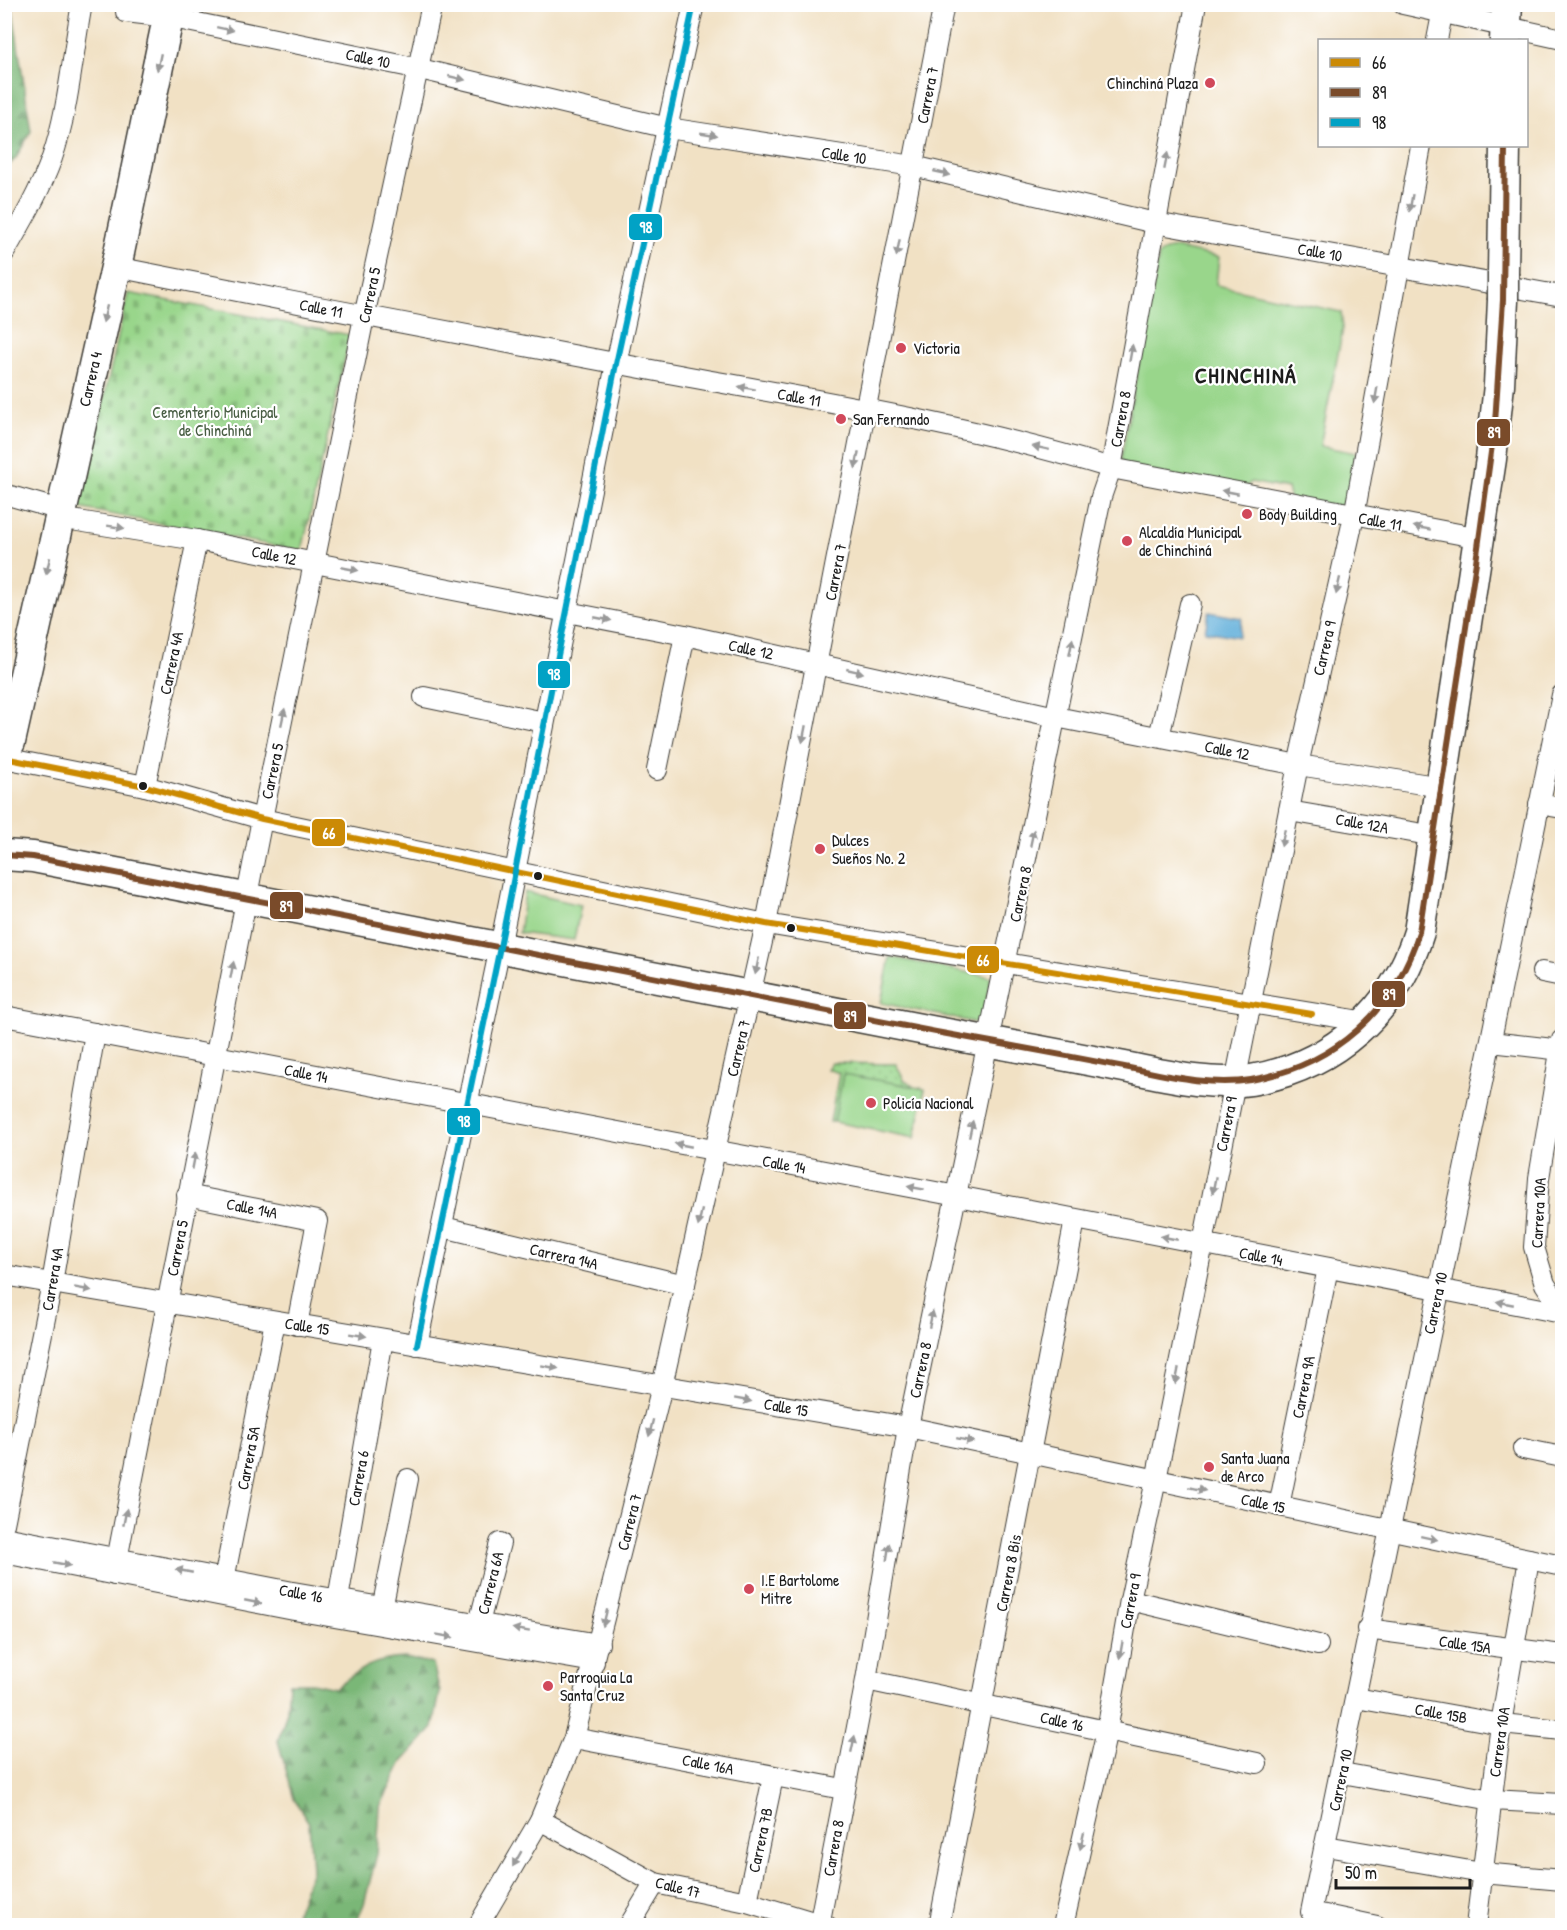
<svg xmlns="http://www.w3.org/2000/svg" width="1567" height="1930" font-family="'Patrick Hand',sans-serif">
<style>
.green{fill:#99d68b;stroke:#5a7954;stroke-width:1.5}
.forest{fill:url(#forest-firs);stroke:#4b6a4a;stroke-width:1.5}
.cemetery{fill:url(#cemetery-stones);stroke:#5a7954;stroke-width:1.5}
.garden{fill:url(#garden-dots);stroke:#5a7954;stroke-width:1.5}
.water{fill:#60afda;stroke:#3e667b;stroke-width:1.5}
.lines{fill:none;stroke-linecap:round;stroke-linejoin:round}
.street-casing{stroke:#3c3a35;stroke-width:22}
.primary-casing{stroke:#3c3a35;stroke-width:33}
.street{stroke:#fff;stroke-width:20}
.primary{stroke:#fff;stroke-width:30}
.primary-bridge-casing{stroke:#3c3a35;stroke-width:33;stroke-linecap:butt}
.primary-bridge{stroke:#fff;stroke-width:30}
.bus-1-casing{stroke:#fff;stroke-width:10}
.bus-2-casing{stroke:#fff;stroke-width:10}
.bus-3-casing{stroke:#fff;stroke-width:10}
.bus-1{stroke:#cb8a06;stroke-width:6}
.bus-2{stroke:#7a4b2a;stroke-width:6}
.bus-3{stroke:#01a2c5;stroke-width:6}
.oneway{fill:#999}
.poi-dot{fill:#d1495b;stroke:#fff;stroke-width:2}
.bus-dot{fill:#1c1c1c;stroke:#fff;stroke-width:2}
.labels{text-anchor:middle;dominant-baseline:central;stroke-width:4.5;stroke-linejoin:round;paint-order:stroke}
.street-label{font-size:16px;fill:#1c1c1c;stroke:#fff}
.poi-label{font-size:16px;fill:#1c1c1c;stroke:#fff;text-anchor:start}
.park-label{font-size:16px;fill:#485d43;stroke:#fff}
.district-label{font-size:22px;font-weight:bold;letter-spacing:1.5px;fill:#1c1c1c;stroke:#fff}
.line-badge{stroke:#fff;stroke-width:2}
.badge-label{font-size:16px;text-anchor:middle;font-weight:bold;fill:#fff}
</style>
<defs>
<pattern id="forest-firs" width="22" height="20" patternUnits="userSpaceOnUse" patternTransform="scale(1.5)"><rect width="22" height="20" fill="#7ab777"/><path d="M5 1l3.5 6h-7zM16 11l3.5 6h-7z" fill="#639461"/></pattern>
<pattern id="cemetery-stones" width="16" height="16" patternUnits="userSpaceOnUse" patternTransform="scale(1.5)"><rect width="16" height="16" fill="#99d68b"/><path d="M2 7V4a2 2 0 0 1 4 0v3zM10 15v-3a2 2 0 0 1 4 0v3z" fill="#83b777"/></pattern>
<pattern id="garden-dots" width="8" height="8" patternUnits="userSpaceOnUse" patternTransform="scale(1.5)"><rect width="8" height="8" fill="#99d68b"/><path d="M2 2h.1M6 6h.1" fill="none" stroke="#83b777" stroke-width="1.8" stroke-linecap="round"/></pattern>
</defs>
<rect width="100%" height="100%" fill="#fff"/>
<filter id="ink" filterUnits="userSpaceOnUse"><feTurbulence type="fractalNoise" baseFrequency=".0167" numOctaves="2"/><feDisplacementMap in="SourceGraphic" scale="12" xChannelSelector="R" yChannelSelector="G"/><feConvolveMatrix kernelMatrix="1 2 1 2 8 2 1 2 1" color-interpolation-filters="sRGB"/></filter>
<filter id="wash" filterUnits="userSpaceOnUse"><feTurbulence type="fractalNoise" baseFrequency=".008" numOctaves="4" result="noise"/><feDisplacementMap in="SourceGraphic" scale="24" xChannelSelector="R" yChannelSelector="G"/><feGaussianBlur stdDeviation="1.35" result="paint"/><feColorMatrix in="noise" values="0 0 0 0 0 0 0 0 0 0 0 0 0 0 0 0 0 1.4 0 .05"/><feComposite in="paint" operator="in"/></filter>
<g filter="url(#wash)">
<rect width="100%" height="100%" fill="#f1e1c4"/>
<!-- green -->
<g class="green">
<path d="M1175 248 1219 257 1216 285 1341 312 1343 328 1320 446 1356 453 1348 499 1340 506 1290 500 1287 489 1251 482 1241 492 1125 466 1121 459 1159 255 1166 250Z"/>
<path d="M525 892 581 905 574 940 519 933Z"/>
<path d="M890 957 991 977 982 1024 881 1003Z"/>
<path d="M843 1073 925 1089 915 1138 834 1122Z"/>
</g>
<!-- forest -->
<g class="forest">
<path d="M12 5 31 131 16 158 5 169 4 5Z"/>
<path d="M405 1658 433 1664 440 1692 433 1728 402 1762 380 1807 377 1854 364 1904 355 1925H303L296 1913 312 1870 309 1823 294 1799 278 1741 287 1711 289 1683H312L335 1688C360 1669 373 1659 405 1658Z"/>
</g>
<!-- cemetery -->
<path class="cemetery" d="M128 293 350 335 302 551 79 508Z"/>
<!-- garden -->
<path class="garden" d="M831 1063 896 1064 904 1080 912 1084 911 1086 843 1074 834 1122H830L839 1073 827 1069Z"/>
<!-- water -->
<path class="water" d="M1209 612 1242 618 1239 637 1205 631Z"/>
</g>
<g filter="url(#ink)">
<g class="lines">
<!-- street casing -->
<g class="street-casing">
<g id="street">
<path d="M1403 4 1562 39"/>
<path d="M126 12 168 17 420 69 668 128 913 166 1155 223 1562 296"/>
<path d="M1437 40 1444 4"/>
<path d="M4 253C22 222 40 191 52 158 69 109 72 56 82 4"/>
<path d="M116 267C296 303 477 338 657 371 809 399 963 423 1111 468L1480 538"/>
<path d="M4 494 60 510"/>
<path d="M59 518 197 540 685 635 1056 717 1298 765 1442 787"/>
<path d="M424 697 544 722"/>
<path d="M1159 737 1190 604"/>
<path d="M4 758 145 786 262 819 766 924 1367 1022"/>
<path d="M657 770 685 635"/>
<path d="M145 786 197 540"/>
<path d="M1539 804 1562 808"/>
<path d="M1289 811 1435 836"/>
<path d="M1542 972 1562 976"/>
<path d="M4 1016 957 1196 1562 1313"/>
<path d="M1562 1040 1539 1178 1534 1247 1545 1284 1562 1310"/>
<path d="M1491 1042 1562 1050"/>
<path d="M187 1195 317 1221 297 1325"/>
<path d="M443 1227 685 1285"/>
<path d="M4 1275 908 1427 1562 1566"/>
<path d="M417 1345 500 947 616 364 694 4"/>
<path d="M1523 1449 1562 1457"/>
<path d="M1279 1506 1328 1268"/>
<path d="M4 1524 52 1283 95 1033"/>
<path d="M4 1537 293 1592 599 1644"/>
<path d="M4 1553 294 1610 594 1662"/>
<path d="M114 1575 262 819 364 317 432 4"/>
<path d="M222 1590 275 1321"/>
<path d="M1130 1600 1318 1645"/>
<path d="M336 1611 383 1339"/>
<path d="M380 1619 408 1479"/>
<path d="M479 1623 500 1543"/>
<path d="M1367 1629 1562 1655"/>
<path d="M866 1680 1257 1763"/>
<path d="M1356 1698 1501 1724 1562 1730"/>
<path d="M574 1738 843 1789"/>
<path d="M1342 1773 1492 1800 1562 1804"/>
<path d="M540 1820 655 1883 747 1902 827 1926"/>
<path d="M1326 1846 1482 1873 1562 1880"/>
<path d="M747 1902 773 1777"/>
<path d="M478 1926 540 1820 574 1738 662 1386 766 924 944 4"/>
<path d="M629 1926 655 1883"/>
<path d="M819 1926 866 1680 908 1427 1101 497 1111 468 1196 4"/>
<path d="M939 1926 1075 1220"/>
<path d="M1063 1926 1107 1731 1130 1600 1156 1480 1298 765 1354 516 1421 146"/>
<path d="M1377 1926 1311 1912 1562 695"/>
<path d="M1476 1926 1501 1724 1529 1559"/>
</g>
</g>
<!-- primary casing -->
<g class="primary-casing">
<g id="primary">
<path d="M1505 40 1507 4"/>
<path d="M1503 273 1505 146"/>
<path d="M4 752 10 742 116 267 171 4"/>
<path d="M4 855 33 857C335 914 635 976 936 1032 997 1043 1058 1054 1119 1066 1161 1074 1208 1087 1251 1080 1333 1066 1395 1011 1419 932L1491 459 1499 385 1503 300"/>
</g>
</g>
<!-- street -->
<use href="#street" class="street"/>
<!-- primary -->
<use href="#primary" class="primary"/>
<!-- primary-bridge casing -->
<g class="primary-bridge-casing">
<path id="primary-bridge" d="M1503 300V273"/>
</g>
<!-- primary-bridge -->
<use href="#primary-bridge" class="primary-bridge"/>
<!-- bus-1 casing -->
<g class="bus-1-casing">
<path id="bus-1" d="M4 758 145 786 262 819 766 924 1312 1014"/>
</g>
<!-- bus-2 casing -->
<g class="bus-2-casing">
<path id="bus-2" d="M4 855 33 857C335 914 635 976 936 1032 997 1043 1058 1054 1119 1066 1161 1074 1208 1087 1251 1080 1333 1066 1395 1011 1419 932L1476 562 1495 423 1503 300 1505 146"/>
</g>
<!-- bus-3 casing -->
<g class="bus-3-casing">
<path id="bus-3" d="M417 1345 500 947 616 364 694 4"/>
</g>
<!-- bus-1 -->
<use href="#bus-1" class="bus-1"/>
<!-- bus-2 -->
<use href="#bus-2" class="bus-2"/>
<!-- bus-3 -->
<use href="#bus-3" class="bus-3"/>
</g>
<!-- one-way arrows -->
<defs><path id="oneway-solid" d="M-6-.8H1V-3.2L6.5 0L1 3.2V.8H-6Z" transform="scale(1.5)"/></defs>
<g class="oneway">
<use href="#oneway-solid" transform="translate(225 29) rotate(12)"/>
<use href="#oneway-solid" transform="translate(159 62) rotate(102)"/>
<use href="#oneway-solid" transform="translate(457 78) rotate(13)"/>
<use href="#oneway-solid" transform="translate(709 134) rotate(9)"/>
<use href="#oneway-solid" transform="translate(1166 161) rotate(-79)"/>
<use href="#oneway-solid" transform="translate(942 173) rotate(13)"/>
<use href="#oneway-solid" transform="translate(1411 203) rotate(100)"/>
<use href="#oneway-solid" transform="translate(898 248) rotate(101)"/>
<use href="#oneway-solid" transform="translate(105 314) rotate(103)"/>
<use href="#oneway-solid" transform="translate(1131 353) rotate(-80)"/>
<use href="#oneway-solid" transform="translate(747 388) rotate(-170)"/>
<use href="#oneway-solid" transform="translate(1376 395) rotate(100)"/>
<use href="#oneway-solid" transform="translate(1041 448) rotate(-168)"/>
<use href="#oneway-solid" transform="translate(857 460) rotate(101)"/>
<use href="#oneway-solid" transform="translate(1230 492) rotate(-169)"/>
<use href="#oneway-solid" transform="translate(116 527) rotate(9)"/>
<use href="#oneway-solid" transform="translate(1422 528) rotate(-170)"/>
<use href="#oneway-solid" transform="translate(48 566) rotate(103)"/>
<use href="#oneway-solid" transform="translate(350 569) rotate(11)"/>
<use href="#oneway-solid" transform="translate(1338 586) rotate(103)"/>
<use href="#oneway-solid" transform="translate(603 619) rotate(11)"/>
<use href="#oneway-solid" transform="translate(1071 647) rotate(-79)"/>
<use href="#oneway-solid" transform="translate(855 671) rotate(13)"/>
<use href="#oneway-solid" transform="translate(283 717) rotate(-78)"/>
<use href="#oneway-solid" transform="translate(804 734) rotate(101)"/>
<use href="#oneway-solid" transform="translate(1032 838) rotate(-78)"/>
<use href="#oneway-solid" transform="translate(1283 838) rotate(102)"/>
<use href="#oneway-solid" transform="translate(757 966) rotate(102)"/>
<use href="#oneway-solid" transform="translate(232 970) rotate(-79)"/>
<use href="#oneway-solid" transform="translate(971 1129) rotate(-78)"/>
<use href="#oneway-solid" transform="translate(683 1145) rotate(-169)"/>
<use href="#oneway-solid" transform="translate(194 1161) rotate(-79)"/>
<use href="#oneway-solid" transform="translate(1214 1185) rotate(101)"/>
<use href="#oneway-solid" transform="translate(916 1188) rotate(-170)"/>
<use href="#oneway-solid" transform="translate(700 1218) rotate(103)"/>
<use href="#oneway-solid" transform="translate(1169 1238) rotate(-169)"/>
<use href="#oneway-solid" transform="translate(83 1289) rotate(10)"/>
<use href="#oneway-solid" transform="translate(1505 1303) rotate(-169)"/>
<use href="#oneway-solid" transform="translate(931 1319) rotate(-78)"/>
<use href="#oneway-solid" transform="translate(358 1335) rotate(9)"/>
<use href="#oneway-solid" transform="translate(550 1367) rotate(10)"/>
<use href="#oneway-solid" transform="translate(1177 1376) rotate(101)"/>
<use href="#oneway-solid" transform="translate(743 1400) rotate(10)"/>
<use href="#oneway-solid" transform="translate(651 1428) rotate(104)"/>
<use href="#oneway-solid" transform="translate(965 1440) rotate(12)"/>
<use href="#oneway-solid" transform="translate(1197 1489) rotate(12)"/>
<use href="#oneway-solid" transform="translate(125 1517) rotate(-79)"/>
<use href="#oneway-solid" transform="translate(1429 1538) rotate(12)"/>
<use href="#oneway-solid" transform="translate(888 1552) rotate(-81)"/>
<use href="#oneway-solid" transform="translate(62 1564) rotate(11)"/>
<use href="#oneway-solid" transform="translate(184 1571) rotate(-169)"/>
<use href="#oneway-solid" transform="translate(253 1602) rotate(11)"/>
<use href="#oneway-solid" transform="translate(605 1618) rotate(104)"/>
<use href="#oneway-solid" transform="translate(521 1630) rotate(-170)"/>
<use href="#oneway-solid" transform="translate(445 1636) rotate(10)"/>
<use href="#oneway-solid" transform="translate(1121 1650) rotate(100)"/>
<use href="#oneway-solid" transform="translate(853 1744) rotate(-78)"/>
<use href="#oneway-solid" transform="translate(1082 1841) rotate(103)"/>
<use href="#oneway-solid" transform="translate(517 1859) rotate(120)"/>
</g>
</g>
<!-- markers -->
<g class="poi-dot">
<circle cx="1210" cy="83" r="6"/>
<circle cx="901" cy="348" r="6"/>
<circle cx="841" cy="419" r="6"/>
<circle cx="1247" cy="514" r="6"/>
<circle cx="1127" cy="541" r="6"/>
<circle cx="820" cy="849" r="6"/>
<circle cx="871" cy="1103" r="6"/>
<circle cx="1209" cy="1467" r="6"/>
<circle cx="749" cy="1589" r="6"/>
<circle cx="548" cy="1686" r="6"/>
</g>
<g class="bus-dot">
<circle cx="143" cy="786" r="5"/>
<circle cx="538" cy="876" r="5"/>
<circle cx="791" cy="928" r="5"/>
</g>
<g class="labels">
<!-- street labels -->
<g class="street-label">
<text transform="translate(368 58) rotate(12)">Calle 10</text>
<text transform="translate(927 95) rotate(-79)">Carrera 7</text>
<text transform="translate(844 155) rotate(9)">Calle 10</text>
<text transform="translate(1320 252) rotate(10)">Calle 10</text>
<text transform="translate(369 295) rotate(-78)">Carrera 5</text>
<text transform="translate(321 308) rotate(11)">Calle 11</text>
<text transform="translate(90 379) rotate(-77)">Carrera 4</text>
<text transform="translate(799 397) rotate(10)">Calle 11</text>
<text transform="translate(1120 419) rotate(-80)">Carrera 8</text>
<text transform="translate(1380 521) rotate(10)">Calle 11</text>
<text transform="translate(274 555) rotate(11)">Calle 12</text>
<text transform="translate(835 572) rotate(-79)">Carrera 7</text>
<text transform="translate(1324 648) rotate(-77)">Carrera 9</text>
<text transform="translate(751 649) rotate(12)">Calle 12</text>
<text transform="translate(171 663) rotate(-78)">Carrera 4A</text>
<text transform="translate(1227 750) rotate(11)">Calle 12</text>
<text transform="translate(272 771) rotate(-78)">Carrera 5</text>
<text transform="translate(1362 823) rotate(10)">Calle 12A</text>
<text transform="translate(1020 894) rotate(-78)">Carrera 8</text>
<text transform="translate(738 1048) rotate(-77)">Carrera 7</text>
<text transform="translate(306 1073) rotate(11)">Calle 14</text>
<text transform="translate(1226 1124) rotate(-79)">Carrera 9</text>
<text transform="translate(784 1164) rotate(10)">Calle 14</text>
<text transform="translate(252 1208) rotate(11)">Calle 14A</text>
<text transform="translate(1538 1213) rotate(-87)">Carrera 10A</text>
<text transform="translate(177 1248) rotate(-79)">Carrera 5</text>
<text transform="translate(564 1256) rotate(13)">Carrera 14A</text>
<text transform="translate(1261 1256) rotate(11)">Calle 14</text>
<text transform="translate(52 1279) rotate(-80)">Carrera 4A</text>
<text transform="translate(1435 1303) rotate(-78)">Carrera 10</text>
<text transform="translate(307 1326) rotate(9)">Calle 15</text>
<text transform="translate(920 1370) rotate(-78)">Carrera 8</text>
<text transform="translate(1303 1387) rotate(-79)">Carrera 9A</text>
<text transform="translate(786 1407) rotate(10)">Calle 15</text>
<text transform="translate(248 1458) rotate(-79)">Carrera 5A</text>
<text transform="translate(358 1478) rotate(-80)">Carrera 6</text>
<text transform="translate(1263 1503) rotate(12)">Calle 15</text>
<text transform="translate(629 1522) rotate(-76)">Carrera 7</text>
<text transform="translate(1008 1573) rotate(-79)">Carrera 8 Bis</text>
<text transform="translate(490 1583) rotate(-76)">Carrera 6A</text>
<text transform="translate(301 1593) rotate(10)">Calle 16</text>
<text transform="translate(1130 1601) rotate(-79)">Carrera 9</text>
<text transform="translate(1465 1644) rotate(8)">Calle 15A</text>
<text transform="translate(1441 1713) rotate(10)">Calle 15B</text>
<text transform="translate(1062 1721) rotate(12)">Calle 16</text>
<text transform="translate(1499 1742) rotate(-82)">Carrera 10A</text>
<text transform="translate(708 1764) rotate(11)">Calle 16A</text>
<text transform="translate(1340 1780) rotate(-78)">Carrera 10</text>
<text transform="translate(760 1840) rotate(-78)">Carrera 7B</text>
<text transform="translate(833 1848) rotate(-80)">Carrera 8</text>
<text transform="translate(678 1887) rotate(14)">Calle 17</text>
</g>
<!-- poi labels -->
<g class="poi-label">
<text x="1198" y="83" text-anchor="end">Chinchiná Plaza</text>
<text x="913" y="348">Victoria</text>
<text x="853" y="419">San Fernando</text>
<text x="1259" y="514">Body Building</text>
<text x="1139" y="532">Alcaldía Municipal<tspan x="1139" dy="18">de Chinchiná</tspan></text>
<text x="832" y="840">Dulces<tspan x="832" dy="18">Sueños No. 2</tspan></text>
<text x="883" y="1103">Policía Nacional</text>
<text x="1221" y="1458">Santa Juana<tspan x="1221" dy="18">de Arco</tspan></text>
<text x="761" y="1580">I.E Bartolome<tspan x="761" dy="18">Mitre</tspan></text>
<text x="560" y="1677">Parroquia La<tspan x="560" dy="18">Santa Cruz</tspan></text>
</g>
<!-- park labels -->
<g class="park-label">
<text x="215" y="412">Cementerio Municipal<tspan x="215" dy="18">de Chinchiná</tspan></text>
</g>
<!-- district labels -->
<g class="district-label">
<text x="1246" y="375">CHINCHINÁ</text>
</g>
</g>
<g class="line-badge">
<rect x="628" y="213" width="35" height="28" rx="6" fill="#01a2c5"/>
<rect x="1476" y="418" width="35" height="29" rx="6" fill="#7a4b2a"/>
<rect x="537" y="660" width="34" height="29" rx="6" fill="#01a2c5"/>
<rect x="311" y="818" width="35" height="29" rx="6" fill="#cb8a06"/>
<rect x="269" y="891" width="35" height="29" rx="6" fill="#7a4b2a"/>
<rect x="966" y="945" width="34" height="29" rx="6" fill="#cb8a06"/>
<rect x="1371" y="980" width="35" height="28" rx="6" fill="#7a4b2a"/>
<rect x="833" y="1001" width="34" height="29" rx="6" fill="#7a4b2a"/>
<rect x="446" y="1107" width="35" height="29" rx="6" fill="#01a2c5"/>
</g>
<g class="badge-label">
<text x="646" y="233">98</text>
<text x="1494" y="438">89</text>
<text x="554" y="680">98</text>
<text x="329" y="839">66</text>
<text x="286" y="912">89</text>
<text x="983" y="966">66</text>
<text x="1389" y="1000">89</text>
<text x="850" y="1022">89</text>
<text x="464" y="1127">98</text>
</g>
<!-- margin -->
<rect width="1567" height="1930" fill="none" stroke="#fff" stroke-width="24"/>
<!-- legend -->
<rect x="1318" y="39" width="210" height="108" fill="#ffffff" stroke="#a4a4a4" stroke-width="1.5"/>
<rect x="1330" y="58" width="30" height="9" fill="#cb8a06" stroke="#a4a4a4" stroke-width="1.5"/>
<text x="1372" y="69" font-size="18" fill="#1c1c1c">66</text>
<rect x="1330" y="88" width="30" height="9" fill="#7a4b2a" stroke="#a4a4a4" stroke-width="1.5"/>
<text x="1372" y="99" font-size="18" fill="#1c1c1c">89</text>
<rect x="1330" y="118" width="30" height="9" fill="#01a2c5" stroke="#a4a4a4" stroke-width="1.5"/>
<text x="1372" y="129" font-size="18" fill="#1c1c1c">98</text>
<!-- scale -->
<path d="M1336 1879v9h134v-9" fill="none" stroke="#1c1c1c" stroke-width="3"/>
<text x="1345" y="1879" font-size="18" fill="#1c1c1c" stroke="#ffffff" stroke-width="4.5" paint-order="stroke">50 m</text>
</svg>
